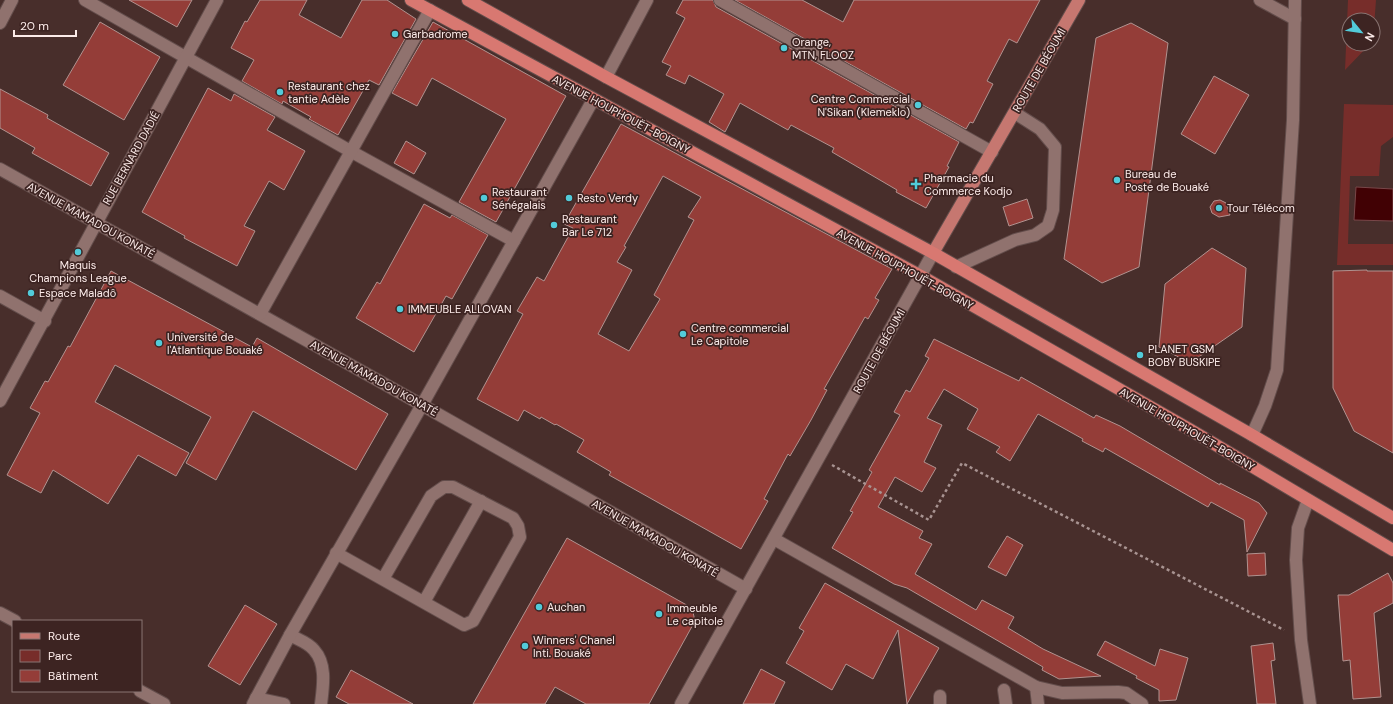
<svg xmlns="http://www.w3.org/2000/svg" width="1393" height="704" font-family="'DM Sans',sans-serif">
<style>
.green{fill:#772d2a}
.water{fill:#410104;stroke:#794749}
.building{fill:#943d38;stroke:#b1928f;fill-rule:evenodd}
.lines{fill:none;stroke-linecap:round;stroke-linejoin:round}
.service-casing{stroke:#634d4b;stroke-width:14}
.minor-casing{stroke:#634d4b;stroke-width:14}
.tertiary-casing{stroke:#634d4b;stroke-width:14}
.primary-casing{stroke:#634d4b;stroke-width:14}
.trunk-casing{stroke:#634d4b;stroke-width:14}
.path{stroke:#a89391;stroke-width:2.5;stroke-dasharray:3 3;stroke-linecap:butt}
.service{stroke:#90726e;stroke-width:12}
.minor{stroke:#90726e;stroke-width:12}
.tertiary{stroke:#90726e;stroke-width:12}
.primary{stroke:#c67770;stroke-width:12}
.trunk{stroke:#d87871;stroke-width:12}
.poi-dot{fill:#52cbd9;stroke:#3d2422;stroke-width:1.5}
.labels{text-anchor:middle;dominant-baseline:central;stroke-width:3.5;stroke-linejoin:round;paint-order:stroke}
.poi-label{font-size:11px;fill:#fcebe9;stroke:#3d2422;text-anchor:start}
.street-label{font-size:11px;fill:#fcebe9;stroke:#3d2422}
</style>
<rect width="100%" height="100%" fill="#482e2b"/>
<!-- green -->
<g class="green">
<path d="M1348 0H1376L1373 41V20H1349V44H1370L1345 70Z"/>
<path d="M1344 104 1393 105V137L1381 146 1379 176H1350L1348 244H1393V265H1337Z"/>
</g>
<!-- water -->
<path class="water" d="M1356 187 1393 189V221L1354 220Z"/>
<!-- building -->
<g class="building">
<path d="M129 0H192L177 27Z"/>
<path d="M260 0H307L299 15 341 38 362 0H387L416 19 379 85 369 80 338 135 309 119 311 117 283 101 282 104 242 81 254 60 231 48 245 21 247 22Z"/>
<path d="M683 0H713L716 7 959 142 947 166 949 167 926 208 896 192 897 190 832 152 834 148 791 125 788 130 740 103 725 132 709 122 724 94 689 75 685 84 666 75 671 66 662 62 685 18 676 13Z"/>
<path d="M735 0H802L843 22 854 0H1040L1017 43 1009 39 987 81 993 84 973 123 970 122 966 129Z"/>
<path d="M100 22 160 57 124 120 63 85Z"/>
<path d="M433 22 566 96 496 222 459 202 506 119 432 78 417 106 392 93Z"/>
<path d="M1131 23 1168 43 1139 267 1102 283 1064 259 1096 38Z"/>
<path d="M1214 76 1249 95 1215 154 1181 134Z"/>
<path d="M208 88 231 101 234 94 275 117 267 130 305 151 284 190 269 181 244 226 255 231 237 266 184 238 185 236 142 212Z"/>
<path d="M0 89 48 115 47 118 109 153 91 186 32 153 35 148 0 128Z"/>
<path d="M621 124 892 269 875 298 879 300 868 319 865 317 824 389 827 390 811 420 790 456 788 454 764 499 768 501 741 549 609 475 611 472 577 452 584 440 556 424 555 425 541 417 540 419 524 410 518 421 477 399 523 314 517 311 537 277 544 281 573 228 564 224ZM663 176 701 197 688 217 694 220 654 295 660 299 629 351 598 334 632 270 617 262 626 247 624 246Z"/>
<path d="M406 141 426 153 414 174 394 163Z"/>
<path d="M1027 199 1033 218 1009 226 1003 207Z"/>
<path d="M1220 200 1226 203 1230 215 1219 217 1212 213 1210 207 1214 201Z"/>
<path d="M424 204 450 218 452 215 488 235 452 299 446 296 414 352 356 318 377 282 380 284Z"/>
<path d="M1212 248 1246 268 1242 327 1190 363 1159 347 1165 284Z"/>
<path d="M1367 270V271H1393V453L1354 431 1333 388V271Z"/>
<path d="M111 271 252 347 257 338 388 414 356 470 253 411 216 480 186 463 211 417 115 365 95 402 189 453 176 476 138 455 108 504 53 470 41 493 7 475 40 413 30 408 45 381 48 382 68 346 70 347Z"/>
<path d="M934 339 1019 381 1021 377 1094 418 1096 415 1120 426 1220 485V483L1259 503 1267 513 1247 552 1244 520 1211 502 1208 507 1105 448 1103 452 1082 441 1083 439 1038 414 1010 461 996 452 1000 447 967 429 978 409 944 389 927 418 942 425 924 462 936 468 922 492 895 477 878 507 923 531 919 538 932 544 915 574 976 610 982 600 1014 617 1008 628 1043 649 1101 676 1059 679 1042 670 1043 667 907 588 894 584 832 548 853 512 850 511 872 472 869 470 900 415 894 412 906 390 910 392 929 358 925 356Z"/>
<path d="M1007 536 1023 545 1006 576 988 567Z"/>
<path d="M567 538 692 608 695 621 649 704H586L555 687 545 704H473Z"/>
<path d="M1265 553 1266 575 1248 576 1247 554Z"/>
<path d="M1388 573 1393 583V603L1374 613 1381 697 1353 699 1350 660 1343 661 1338 595H1349Z"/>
<path d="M825 583 939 648 907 704 898 630 873 679 846 664 832 690 786 663 804 631 799 628Z"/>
<path d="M245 605 277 624 240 685 208 666Z"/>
<path d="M1105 641 1155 666 1160 649 1188 658 1176 700 1159 701V690L1136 678 1137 676 1097 655Z"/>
<path d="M1273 643 1275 660 1271 661 1276 704H1257L1251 646Z"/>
<path d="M761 669 785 682 774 704H743Z"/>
<path d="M351 670 413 704H349L336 697Z"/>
</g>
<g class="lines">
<!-- service casing -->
<g class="service-casing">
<g id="service">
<path d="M720 0 992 152"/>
<path d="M956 267 1015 240 1035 235 1048 226 1053 210 1055 147 1040 129 1015 113"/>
<path d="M0 296 45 321"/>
<path d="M336 553C379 577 422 601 464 625L473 621 520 537 518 526 513 518 453 487H444L431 496 383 579"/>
<path d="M424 602 481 501"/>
<path d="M290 635C297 639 309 643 314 650 327 664 323 687 321 704"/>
<path d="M1036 687 1038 704"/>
<path d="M1004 690 1006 704"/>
<path d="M940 696V704"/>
<path d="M256 698 284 704"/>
</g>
</g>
<!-- minor casing -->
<g class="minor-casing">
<g id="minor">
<path d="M85 0 352 152 514 241"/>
<path d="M1260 0 1295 19"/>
<path d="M0 23 12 0"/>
<path d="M606 77 647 0"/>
<path d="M0 169 422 405 746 589"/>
<path d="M260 314 430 10"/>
<path d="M0 401 217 0"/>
<path d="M774 539 1036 687 1062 693 1118 692 1126 693 1142 704"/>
<path d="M253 704 290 635 422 405 593 100"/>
</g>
</g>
<!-- tertiary casing -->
<g class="tertiary-casing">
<g id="tertiary">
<path d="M1252 435 1265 406 1277 370 1293 120 1295 0"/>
<path d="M1308 500 1298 528 1296 560 1301 640 1310 704"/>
<path d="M0 613 15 621"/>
<path d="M140 691 164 704"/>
<path d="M681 704 933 253"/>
</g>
</g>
<!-- primary casing -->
<g class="primary-casing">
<path id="primary" d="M933 253 1079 0"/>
</g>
<!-- trunk casing -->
<g class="trunk-casing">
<g id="trunk">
<path d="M411 0 921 276 1189 429 1393 550"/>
<path d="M468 0 606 77 933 253 1252 435 1393 518"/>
</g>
</g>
<!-- path -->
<path class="path" d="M832 465 929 520 962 463 1284 630"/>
<!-- service -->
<use href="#service" class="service"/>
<!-- minor -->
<use href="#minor" class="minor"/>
<!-- tertiary -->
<use href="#tertiary" class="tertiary"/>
<!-- primary -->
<use href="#primary" class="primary"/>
<!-- trunk -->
<use href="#trunk" class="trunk"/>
</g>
<!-- markers -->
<g class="poi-dot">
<circle cx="395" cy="34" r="4"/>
<circle cx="784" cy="48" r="4"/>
<circle cx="280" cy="92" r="4"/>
<circle cx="918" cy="105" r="4"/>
<circle cx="1117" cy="180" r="4"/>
<path d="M914 178h4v4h4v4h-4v4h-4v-4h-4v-4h4z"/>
<circle cx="484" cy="198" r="4"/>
<circle cx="569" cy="198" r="4"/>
<circle cx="1219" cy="208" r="4"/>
<circle cx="554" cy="225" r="4"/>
<circle cx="78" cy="252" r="4"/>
<circle cx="31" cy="293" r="4"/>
<circle cx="400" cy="309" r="4"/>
<circle cx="683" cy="334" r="4"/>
<circle cx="159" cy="343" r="4"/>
<circle cx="1140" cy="355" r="4"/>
<circle cx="539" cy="607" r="4"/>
<circle cx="659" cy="614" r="4"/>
<circle cx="525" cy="646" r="4"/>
</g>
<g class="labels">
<!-- poi labels -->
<g class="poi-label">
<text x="403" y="34">Garbadrome</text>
<text x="792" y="42">Orange,<tspan x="792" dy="13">MTN, FLOOZ</tspan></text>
<text x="288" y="86">Restaurant chez<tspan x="288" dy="13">tantie Adèle</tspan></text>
<text x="910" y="99" text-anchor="end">Centre Commercial<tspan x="910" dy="13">N'Sikan (Klemeklo)</tspan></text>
<text x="1125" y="174">Bureau de<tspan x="1125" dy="13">Poste de Bouaké</tspan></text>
<text x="924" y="178">Pharmacie du<tspan x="924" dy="13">Commerce Kodjo</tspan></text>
<text x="492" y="192">Restaurant<tspan x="492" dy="13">Sénégalais</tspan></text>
<text x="577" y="198">Resto Verdy</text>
<text x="1227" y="208">Tour Télécom</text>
<text x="562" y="219">Restaurant<tspan x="562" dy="13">Bar Le 712</tspan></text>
<text x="78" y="265" text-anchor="middle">Maquis<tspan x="78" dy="13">Champions League</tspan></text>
<text x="39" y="293">Espace Maladô</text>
<text x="408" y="309">IMMEUBLE ALLOVAN</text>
<text x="691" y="328">Centre commercial<tspan x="691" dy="13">Le Capitole</tspan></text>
<text x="167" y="337">Université de<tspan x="167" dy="13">l'Atlantique Bouaké</tspan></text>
<text x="1148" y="349">PLANET GSM<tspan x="1148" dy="13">BOBY BUSKIPE</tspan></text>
<text x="547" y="607">Auchan</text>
<text x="667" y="608">Immeuble<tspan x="667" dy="13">Le capitole</tspan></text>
<text x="533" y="640">Winners' Chanel<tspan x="533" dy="13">Inti. Bouaké</tspan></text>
</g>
<!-- street labels -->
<g class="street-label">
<text transform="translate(1039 70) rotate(-60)">ROUTE DE BÉOUMI</text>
<text transform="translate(621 114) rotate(28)">AVENUE HOUPHOUËT-BOIGNY</text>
<text transform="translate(131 158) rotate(-61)">RUE BERNARD DADIÉ</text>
<text transform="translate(91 220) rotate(29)">AVENUE MAMADOU KONATÉ</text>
<text transform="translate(905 269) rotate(29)">AVENUE HOUPHOUËT-BOIGNY</text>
<text transform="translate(879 351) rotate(-61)">ROUTE DE BÉOUMI</text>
<text transform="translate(374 378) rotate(29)">AVENUE MAMADOU KONATÉ</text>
<text transform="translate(1187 429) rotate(30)">AVENUE HOUPHOUËT-BOIGNY</text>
<text transform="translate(655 538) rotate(30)">AVENUE MAMADOU KONATÉ</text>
</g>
</g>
<!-- legend -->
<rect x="12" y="620" width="130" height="72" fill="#3d2422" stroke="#897472"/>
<rect x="20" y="633" width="20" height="6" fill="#c67770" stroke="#897472"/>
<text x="48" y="640" font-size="12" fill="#fcebe9">Route</text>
<rect x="20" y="650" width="20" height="12" fill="#772d2a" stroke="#897472"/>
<text x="48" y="660" font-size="12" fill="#fcebe9">Parc</text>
<rect x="20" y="670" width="20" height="12" fill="#943d38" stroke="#897472"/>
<text x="48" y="680" font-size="12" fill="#fcebe9">Bâtiment</text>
<!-- north arrow -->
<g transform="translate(1361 32) rotate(119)"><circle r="19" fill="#3d2422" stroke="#897472"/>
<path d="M0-3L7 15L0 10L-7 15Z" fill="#52cbd9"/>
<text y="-6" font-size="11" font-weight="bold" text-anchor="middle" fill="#fcebe9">N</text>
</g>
<!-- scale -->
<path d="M14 30v6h62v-6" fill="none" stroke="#fcebe9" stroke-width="2"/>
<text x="20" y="30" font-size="12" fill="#fcebe9" stroke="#3d2422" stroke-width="3" paint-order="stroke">20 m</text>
</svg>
